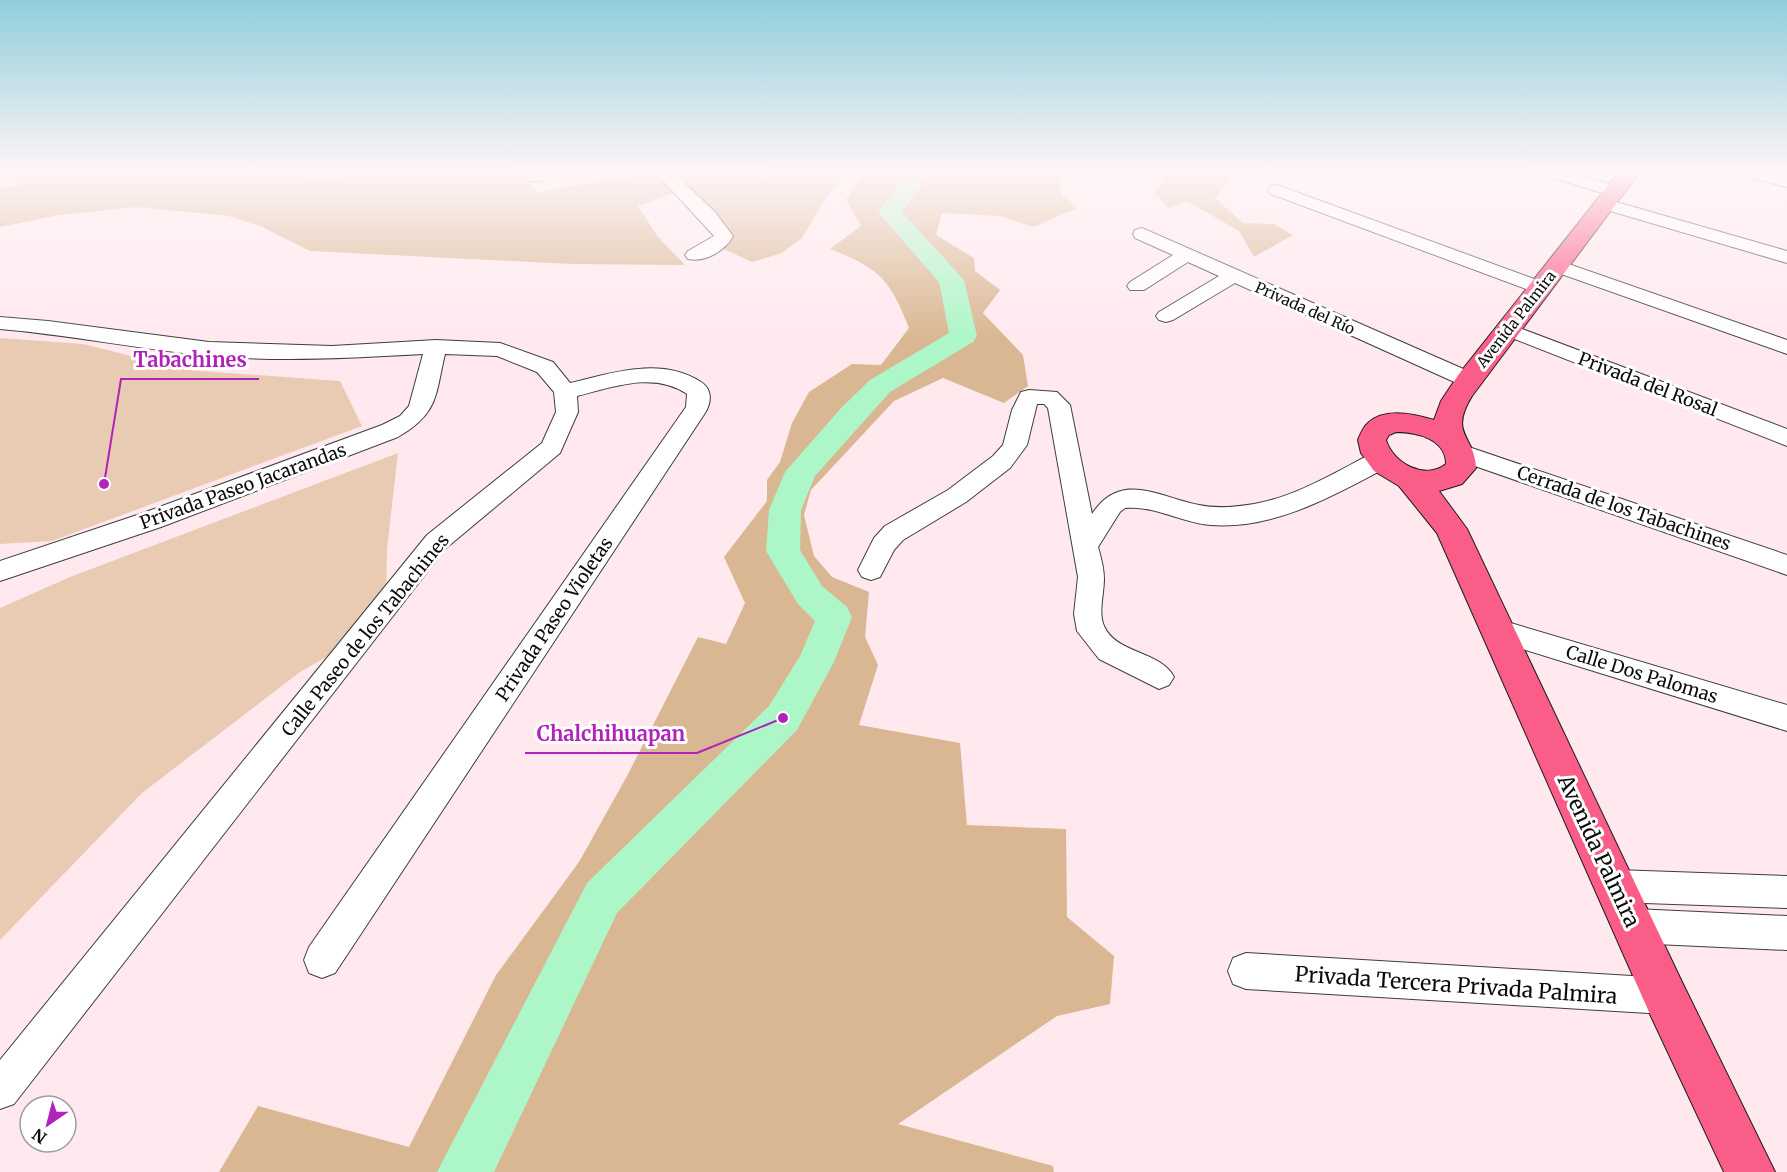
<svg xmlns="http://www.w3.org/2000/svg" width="1787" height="1172" font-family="Merriweather,serif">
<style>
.green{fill:#e9cbb3}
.forest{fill:#d9b792}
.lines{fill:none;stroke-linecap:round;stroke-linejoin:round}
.river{fill:#adf6c7;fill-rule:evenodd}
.minor-casing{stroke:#3e3e3e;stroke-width:2}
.major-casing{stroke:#1c1c1c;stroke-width:2}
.minor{fill:#fff;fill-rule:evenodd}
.major{fill:#fa5e88;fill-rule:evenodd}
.labels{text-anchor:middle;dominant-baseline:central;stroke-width:6;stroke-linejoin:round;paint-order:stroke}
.far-street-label{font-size:15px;fill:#0b0b0b;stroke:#fff}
.street-label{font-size:18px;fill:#0b0b0b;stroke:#fff}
.near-street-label{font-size:21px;fill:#0b0b0b;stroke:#fff}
.leader{fill:none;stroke:#af23bb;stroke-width:2}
.callout-dot{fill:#af23bb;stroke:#fff;stroke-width:2}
.callout-label{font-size:20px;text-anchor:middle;font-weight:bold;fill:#af23bb;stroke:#fff;stroke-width:6;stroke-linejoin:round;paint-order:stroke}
</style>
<rect width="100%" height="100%" fill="#ffe9ee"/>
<!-- green -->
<g class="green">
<path d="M0 338 83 344 188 370 340 381 362 426 52 541 0 544Z"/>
<path d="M398 453 387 549 386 595 351 643 300 672 142 793 0 940V608L70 577Z"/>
</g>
<!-- forest -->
<g class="forest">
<path d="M14 173H285L340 182 348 173H525L537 192 652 173H848L824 201 802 238 782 253 752 262 713 244 726 231 681 190 638 206 658 237 685 265 572 264 310 251 260 226 228 216 137 207 59 215 0 227V188L18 186Z"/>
<path d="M867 173H1058L1061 194 1077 208 1033 227 1000 216 942 213 936 235 974 258 975 271 1000 290 983 313 1023 355 1028 386 1004 403 943 378 894 401 811 490 804 515 814 556 832 577 869 592 865 637 878 665 859 725 960 743 967 825 1066 829 1067 917 1114 956 1110 1004 1057 1016 898 1124 1053 1166 1054 1172H219L258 1106 409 1147 496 975 579 862 627 776 698 637 726 644 745 603 724 557 767 501V480L780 462 792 423 809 392 852 364 881 365 909 328C890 279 879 268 830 249L861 226 846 200 854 186Z"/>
<path d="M1148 173H1231L1229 182 1215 198 1243 223 1274 224 1293 235 1254 257 1239 231 1187 201 1169 208 1154 193 1164 179Z"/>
</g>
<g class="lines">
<!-- river -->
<path class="river" d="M908 173H931L902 212 964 280 977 336 973 342 890 392 815 476 801 510 800 550 822 586 847 607 852 617 834 662 797 730 617 913 494 1172H437L587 883 769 706 800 656 815 621 798 604 766 551 769 510 785 472 842 407 870 380 949 333 939 282 878 212Z"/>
<!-- minor casing -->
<g class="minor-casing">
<g id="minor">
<path d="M524 173H541L544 177 541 181H529Z"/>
<path d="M656 173H674L715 212 733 236C726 250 705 263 688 259L685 255 688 251 714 236Z"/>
<path d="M1549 173H1576L1621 188 1624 192 1621 196 1615 197 1551 177Z"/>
<path d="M1746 173H1776L1787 177V187L1748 177Z"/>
<path d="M1277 185 1548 284 1551 288 1548 292H1534L1271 194 1268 190 1271 186Z"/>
<path d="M1606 199 1787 251V263L1600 208 1597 204 1600 200Z"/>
<path d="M1142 228 1477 375 1480 380 1477 385 1469 387 1461 385 1235 283 1173 320 1166 322 1159 320 1156 316 1159 312 1219 276 1188 262 1144 290H1130L1127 286 1130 282 1173 255 1135 238 1133 234 1135 230Z"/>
<path d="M1557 260 1787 340V354L1550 270 1547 266 1550 262Z"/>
<path d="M0 317 48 321 209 342 332 346 436 340 500 343 553 362 570 383C612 373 661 356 701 382 712 389 712 402 705 413L335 973 322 978 309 973 304 960 309 947 686 407 687 394C654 371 613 387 577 396L578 412 560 453 445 549 14 1104 0 1109V1060L427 535 542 443 556 412 554 392 537 372 497 356 445 354C435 396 439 413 398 437L161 527 0 581V561L143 513 382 425 400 416 409 406 423 354C352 358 280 362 209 356 139 349 70 335 0 329Z"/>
<path d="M1509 324 1787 429V446L1502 334 1498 330 1502 326Z"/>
<path d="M1029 390 1057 392 1070 405 1092 514C1121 470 1158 497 1199 505 1217 509 1236 507 1254 504 1295 497 1334 473 1371 454L1380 452 1389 454 1392 460 1389 466C1335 495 1274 530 1211 525 1182 523 1155 505 1125 508L1120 512 1098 547C1101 557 1104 569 1104 579 1104 594 1098 612 1104 626 1116 654 1161 651 1174 677L1169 685 1159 689 1099 659 1077 631 1074 614 1078 577 1048 408 1044 404H1037L1027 445 1010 468 966 502 903 540 894 550 880 577 871 580 862 577 858 570 874 538 885 526 948 490 993 456 1003 445 1012 410 1021 392Z"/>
<path d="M1460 444 1787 555V575L1452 458 1448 452 1452 446Z"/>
<path d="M1497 619 1787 705V731L1487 638 1483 630 1487 622Z"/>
<path d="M1616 870 1787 876V908L1616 902 1604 898 1599 886 1604 874Z"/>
<path d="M1634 909 1787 916V950L1634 943 1622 938 1617 926 1622 914Z"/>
<path d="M1246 953 1665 978 1678 983 1683 996 1678 1009 1665 1014 1246 989 1233 984 1228 971 1233 958Z"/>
</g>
</g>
<!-- major casing -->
<g class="major-casing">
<path id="major" d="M1618 173H1639L1472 396C1448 435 1475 435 1476 468L1462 484 1439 491 1467 529 1681 980 1775 1172H1724L1649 1012 1437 533 1399 486 1374 471 1361 453 1358 440C1360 435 1363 427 1368 423 1384 407 1415 414 1434 420L1441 401 1459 374ZM1396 432C1417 432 1446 439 1446 464 1425 481 1393 463 1386 440L1389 435Z"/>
</g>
<!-- minor -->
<use href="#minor" class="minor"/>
<!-- major -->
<use href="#major" class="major"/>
</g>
<!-- sky -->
<linearGradient id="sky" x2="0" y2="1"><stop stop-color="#90cedb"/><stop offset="0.51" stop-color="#fff5f7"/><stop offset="1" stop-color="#fff5f7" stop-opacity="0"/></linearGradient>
<rect width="1787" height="338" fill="url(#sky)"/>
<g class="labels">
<!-- far-street labels -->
<g class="far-street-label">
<text transform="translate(1305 308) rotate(24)">Privada del Río</text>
<text transform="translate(1516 319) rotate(-52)">Avenida Palmira</text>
</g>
<!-- street labels -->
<g class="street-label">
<text transform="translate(1648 384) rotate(21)">Privada del Rosal</text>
<text transform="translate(243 486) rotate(-20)">Privada Paseo Jacarandas</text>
<text transform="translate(1624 508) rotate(19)">Cerrada de los Tabachines</text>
<text transform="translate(554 619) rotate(-56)">Privada Paseo Violetas</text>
<text transform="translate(365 635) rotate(-51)">Calle Paseo de los Tabachines</text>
<text transform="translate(1642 674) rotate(17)">Calle Dos Palomas</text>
</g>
<!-- near-street labels -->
<g class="near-street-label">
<text transform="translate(1599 851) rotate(65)">Avenida Palmira</text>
<text transform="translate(1456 985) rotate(4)">Privada Tercera Privada Palmira</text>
</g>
</g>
<!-- callouts -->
<path class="leader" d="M104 484L121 379H259M783 718L697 753H525"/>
<g class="callout-dot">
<circle cx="104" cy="484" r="6"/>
<circle cx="783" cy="718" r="6"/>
</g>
<g class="callout-label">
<text x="190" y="367">Tabachines</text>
<text x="611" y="741">Chalchihuapan</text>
</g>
<!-- north arrow -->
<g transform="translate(48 1124) rotate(215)"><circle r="28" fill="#ffffff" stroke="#9d9d9d" stroke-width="1.5"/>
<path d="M0-4.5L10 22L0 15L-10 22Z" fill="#af23bb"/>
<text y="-9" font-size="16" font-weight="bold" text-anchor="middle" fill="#0b0b0b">N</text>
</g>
</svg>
